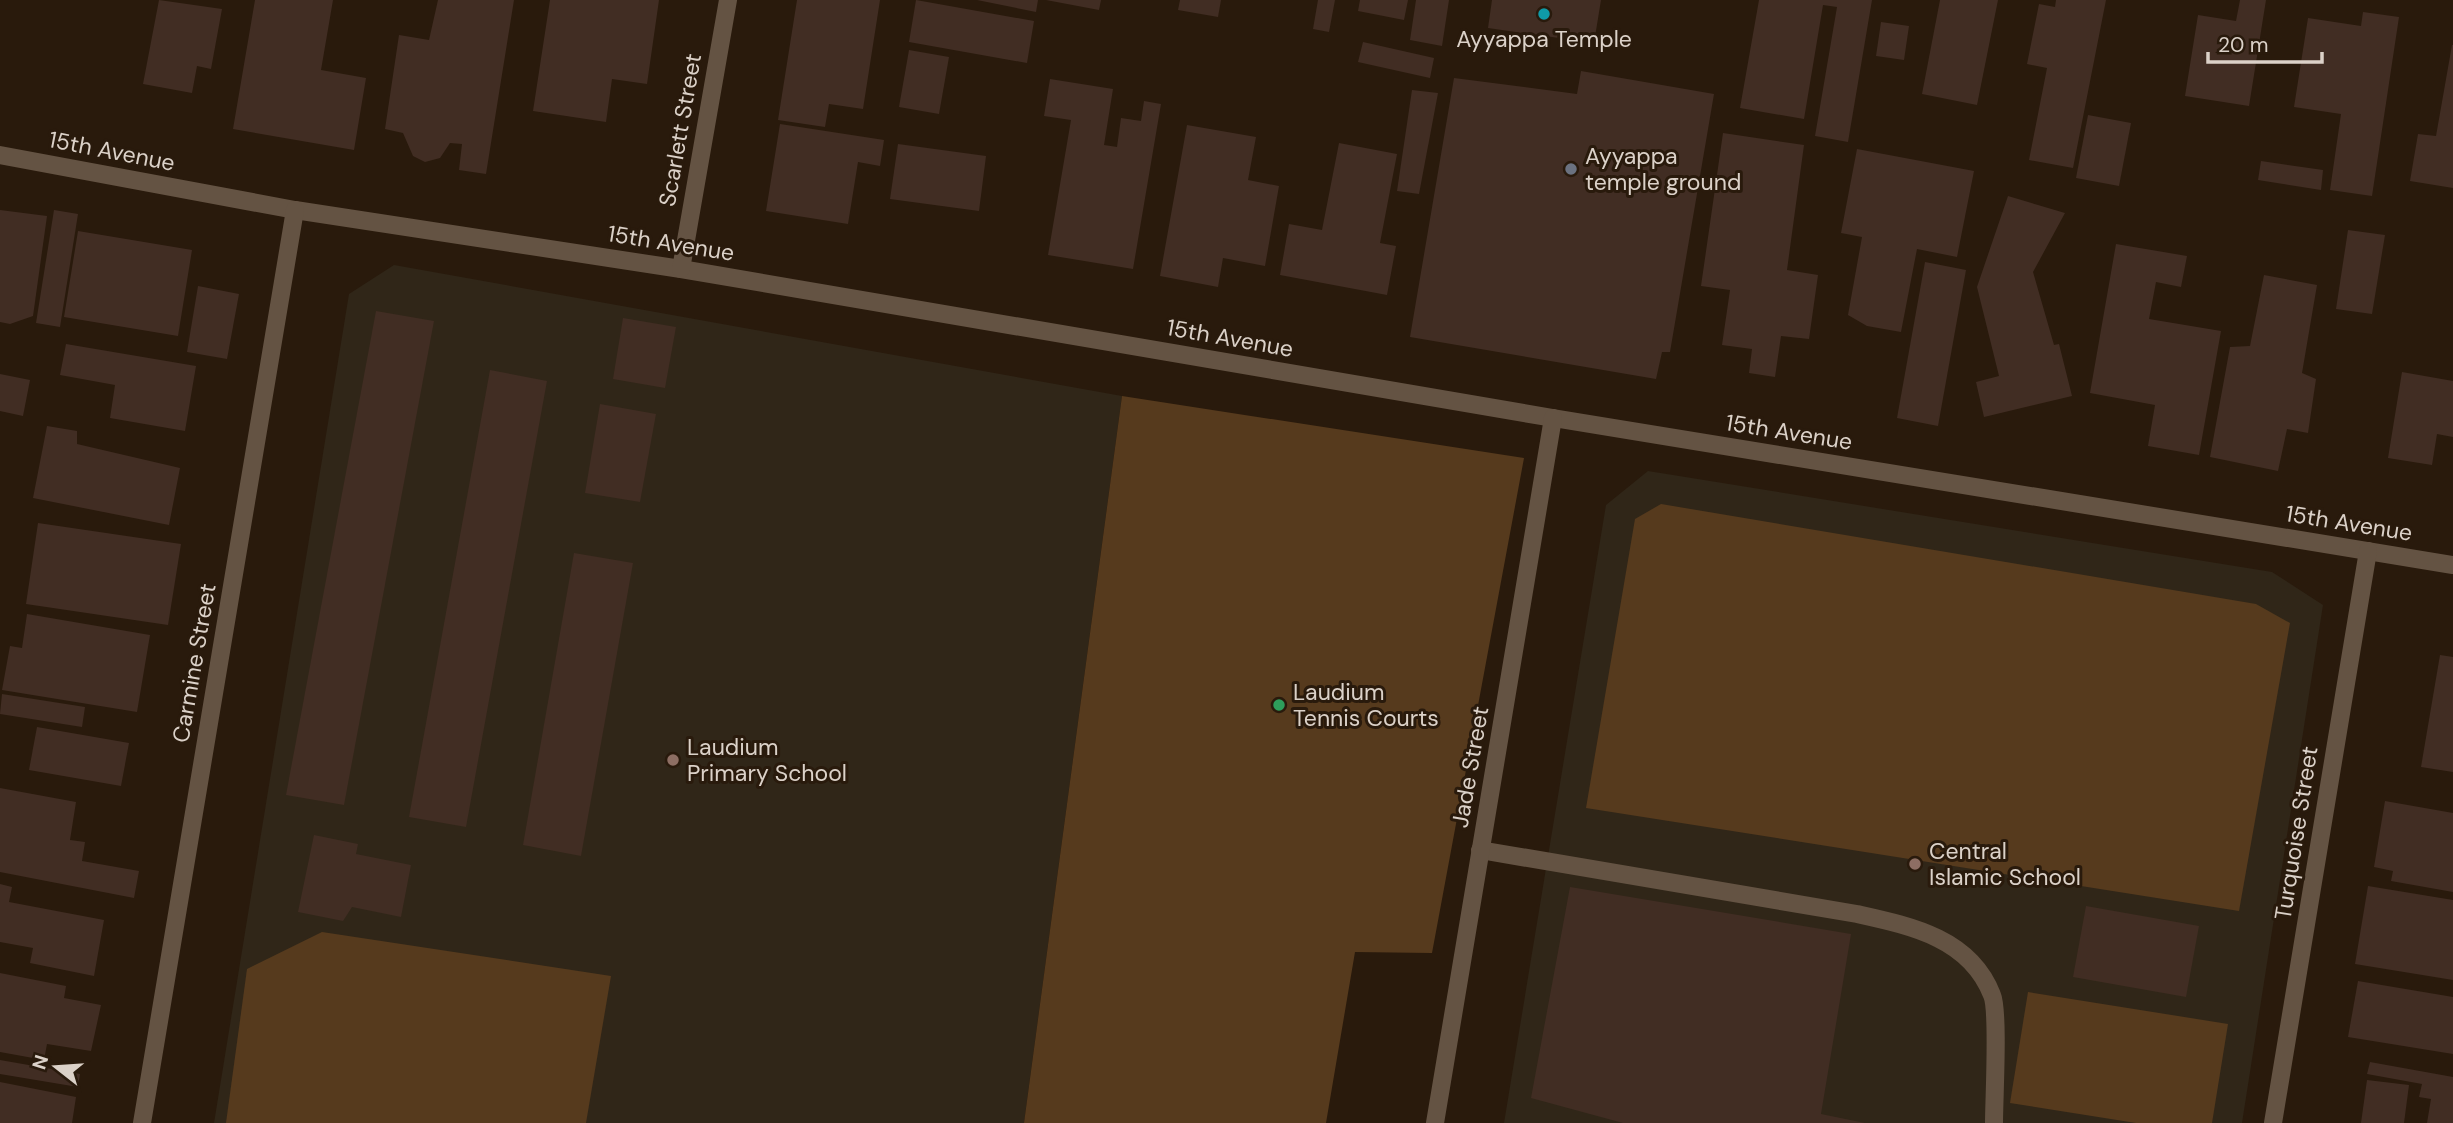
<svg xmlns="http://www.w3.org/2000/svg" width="2453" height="1123" font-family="'DM Sans',sans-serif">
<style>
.education{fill:#302618}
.green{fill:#563a1d}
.building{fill:#412d23}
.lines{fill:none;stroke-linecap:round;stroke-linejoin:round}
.service{stroke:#645343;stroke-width:18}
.minor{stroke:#645343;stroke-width:18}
.culture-dot{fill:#0f9aa8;stroke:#291a0c;stroke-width:2.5}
.worship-dot{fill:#6b7280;stroke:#291a0c;stroke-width:2.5}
.leisure-dot{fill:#2e9e5b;stroke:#291a0c;stroke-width:2.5}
.education-dot{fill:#8d6e63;stroke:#291a0c;stroke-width:2.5}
.labels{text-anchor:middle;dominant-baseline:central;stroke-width:6;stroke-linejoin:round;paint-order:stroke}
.poi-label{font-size:23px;fill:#dbd1c8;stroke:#291a0c;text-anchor:start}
.street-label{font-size:23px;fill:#dbd1c8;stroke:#291a0c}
</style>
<rect width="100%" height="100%" fill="#291a0c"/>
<!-- education -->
<g class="education">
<path d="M394 265 1122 396 1024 1123H214L349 294Z"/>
<path d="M1648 471 2272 572 2323 605 2242 1123H1504L1606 505Z"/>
</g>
<!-- green -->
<g class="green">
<path d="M1122 396 1524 458 1432 953 1355 952 1326 1123H1024Z"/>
<path d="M1661 504 2256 604 2290 623 2239 911 1586 808 1635 519Z"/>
<path d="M322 932 611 976 586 1123H226L247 969Z"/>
<path d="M2028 992 2228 1024 2212 1123H2136L2010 1103Z"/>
</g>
<!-- building -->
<g class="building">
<path d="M159 0 222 9 211 69 197 66 192 93 143 84Z"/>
<path d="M255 0H333L321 70 366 78 354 150 233 129Z"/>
<path d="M438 0H514L486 174 459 170 462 144 450 143 440 158 425 162 413 156 403 133 385 129 399 35 429 40Z"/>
<path d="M550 0H659L647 84 612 79 606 122 533 111Z"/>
<path d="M797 0H880L863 109 829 104 825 127 778 120Z"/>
<path d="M916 0 1034 21 1027 63 909 42Z"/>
<path d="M977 0H1038L1036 12Z"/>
<path d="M1046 0H1101L1099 10Z"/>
<path d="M1180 0H1221L1218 17 1178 10Z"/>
<path d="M1318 0H1335L1329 32 1313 29Z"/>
<path d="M1360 0H1408L1404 20 1358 11Z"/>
<path d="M1416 0H1449L1442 46 1410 40Z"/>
<path d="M1492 0H1601L1594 43 1488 28Z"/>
<path d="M1759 0H1872L1848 142 1815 136 1837 7 1823 5 1804 119 1740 108Z"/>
<path d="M1940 0H1998L1977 105 1922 94Z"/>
<path d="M2056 0H2106L2073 168 2029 160 2047 68 2027 64 2039 4 2055 7Z"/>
<path d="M2240 0H2266L2249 106 2185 96 2198 15 2236 21Z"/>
<path d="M2363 12 2399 17 2372 196 2330 190 2341 114 2294 107 2308 18 2361 26Z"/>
<path d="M1881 22 1909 26 1904 60 1876 56Z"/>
<path d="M1363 42 1434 58 1430 78 1358 62Z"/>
<path d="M2452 45H2453V188L2410 181 2418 134 2436 136Z"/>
<path d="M909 50 949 57 939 114 899 107Z"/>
<path d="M1581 71 1714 94 1670 352H1662L1656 379 1410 337 1454 78 1577 94Z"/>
<path d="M1050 79 1113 89 1104 145 1117 147 1121 118 1141 121 1144 101 1161 104 1133 269 1048 255 1071 120 1044 116Z"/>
<path d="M1412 90 1438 93 1419 194 1397 191Z"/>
<path d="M2088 115 2131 123 2119 186 2076 178Z"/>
<path d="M780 124 884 140 880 166 858 162 848 224 766 211Z"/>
<path d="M1187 125 1256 137 1248 180 1279 186 1265 266 1223 258 1218 287 1160 276Z"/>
<path d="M1723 133 1804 145 1787 270 1818 275 1809 339 1781 336 1775 377 1749 373 1752 349 1722 345 1730 290 1701 286Z"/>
<path d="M1339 143 1397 154 1380 243 1396 246 1387 295 1280 275 1289 224 1322 230Z"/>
<path d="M898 144 986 156 979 211 890 199Z"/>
<path d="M1857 149 1974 171 1957 257 1917 249 1901 332 1867 326 1848 315 1862 237 1841 233Z"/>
<path d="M2261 161 2323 170 2321 190 2258 180Z"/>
<path d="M2008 196 2065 213 2033 272 2054 345 2059 344 2072 396 1984 417 1976 382 1999 376 1977 287Z"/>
<path d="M0 210 47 216 33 316 10 324 0 322Z"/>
<path d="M54 210 78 214 60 327 36 323Z"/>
<path d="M2348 230 2385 235 2372 314 2336 309Z"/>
<path d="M78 231 192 250 178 336 64 317Z"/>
<path d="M2116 244 2187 256 2181 287 2156 282 2149 319 2221 331 2199 455 2148 446 2155 405 2090 393Z"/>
<path d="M1925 262 1966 270 1938 426 1897 418Z"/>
<path d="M2264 275 2317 285 2302 373 2316 379 2308 433 2287 429 2278 471 2210 457 2230 347 2250 346Z"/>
<path d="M198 286 239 294 227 359 187 352Z"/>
<path d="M376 311 434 321 344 805 286 795Z"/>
<path d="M623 318 676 327 665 388 613 379Z"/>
<path d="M66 344 196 366 185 431 110 418 115 385 60 375Z"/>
<path d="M490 370 547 381 466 827 409 817Z"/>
<path d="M2402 372 2453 381V437L2437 434 2432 465 2388 458Z"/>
<path d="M0 374 30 380 23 416 0 411Z"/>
<path d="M600 404 656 414 640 502 585 493Z"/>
<path d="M47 426 77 431V444L180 468 169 525 33 498Z"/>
<path d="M38 523 181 544 168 625 26 604Z"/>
<path d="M574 553 633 563 581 856 523 845Z"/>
<path d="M27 614 150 635 137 712 2 690 10 646 22 648Z"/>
<path d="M2440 655 2453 657V772L2421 767Z"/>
<path d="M2 694 85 707 82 727 0 714Z"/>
<path d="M37 727 129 743 121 786 29 770Z"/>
<path d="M0 788 76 802 70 840 85 842 82 861 139 871 134 898 0 872Z"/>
<path d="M2385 801 2453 813V892L2391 881 2393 871 2374 867Z"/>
<path d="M314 835 358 844 356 854 411 865 401 917 352 907 343 921 298 912Z"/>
<path d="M0 884 12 887 9 902 104 920 94 976 30 963 33 948 0 942Z"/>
<path d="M2368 886 2453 900V980L2355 964Z"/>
<path d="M1570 887 1851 934 1821 1114 1865 1123H1623L1531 1098Z"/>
<path d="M2086 906 2199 926 2186 997 2073 977Z"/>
<path d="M0 973 66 986 64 998 101 1005 91 1051 47 1044 44 1060 0 1052Z"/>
<path d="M2358 981 2453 997V1054L2348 1037Z"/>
<path d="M0 1060 80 1074 78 1087 0 1074Z"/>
<path d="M2370 1062 2453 1077V1123H2427L2431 1099 2419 1097 2422 1084 2367 1074Z"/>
<path d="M2367 1080 2409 1085 2404 1123H2361Z"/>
<path d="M0 1082 76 1097 72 1123H0Z"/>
</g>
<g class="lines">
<!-- service -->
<path class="service" d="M1480 850 1857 914C1911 926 1970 938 1992 995 1999 1011 1994 1099 1994 1123"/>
<!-- minor -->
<g class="minor">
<path d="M0 155 295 210 681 269 1553 418 2453 565"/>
<path d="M681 269 728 0"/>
<path d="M142 1123 295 210"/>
<path d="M1435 1123 1553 418"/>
<path d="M2273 1123 2368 551"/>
</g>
</g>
<!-- markers -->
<circle class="culture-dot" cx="1544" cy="14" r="7"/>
<circle class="worship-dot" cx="1571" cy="169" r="7"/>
<circle class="leisure-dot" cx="1279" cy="705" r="7"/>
<g class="education-dot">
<circle cx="673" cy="760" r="7"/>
<circle cx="1915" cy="864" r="7"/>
</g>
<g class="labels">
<!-- poi labels -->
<g class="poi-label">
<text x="1544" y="39" text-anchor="middle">Ayyappa Temple</text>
<text x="1585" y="156">Ayyappa<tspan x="1585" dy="26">temple ground</tspan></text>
<text x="1293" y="692">Laudium<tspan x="1293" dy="26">Tennis Courts</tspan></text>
<text x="687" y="747">Laudium<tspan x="687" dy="26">Primary School</tspan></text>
<text x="1929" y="851">Central<tspan x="1929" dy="26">Islamic School</tspan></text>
</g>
<!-- street labels -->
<g class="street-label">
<text transform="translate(680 130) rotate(-80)">Scarlett Street</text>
<text transform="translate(112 151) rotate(11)">15th Avenue</text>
<text transform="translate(671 243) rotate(9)">15th Avenue</text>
<text transform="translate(1230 338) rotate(10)">15th Avenue</text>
<text transform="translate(1789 432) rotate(9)">15th Avenue</text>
<text transform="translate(2349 523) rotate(9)">15th Avenue</text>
<text transform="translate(194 663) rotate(-80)">Carmine Street</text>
<text transform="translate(1470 767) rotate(-80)">Jade Street</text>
<text transform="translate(2296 833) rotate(-81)">Turquoise Street</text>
</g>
</g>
<!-- north arrow -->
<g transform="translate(56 1067) rotate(287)" stroke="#291a0c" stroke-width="5" paint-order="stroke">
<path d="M0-5L12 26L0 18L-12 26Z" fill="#dbd1c8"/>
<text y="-10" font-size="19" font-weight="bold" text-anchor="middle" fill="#dbd1c8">N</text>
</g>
<!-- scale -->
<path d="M2208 52v10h114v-10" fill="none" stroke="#dbd1c8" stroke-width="3.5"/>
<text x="2218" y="52" font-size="21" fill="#dbd1c8" stroke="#291a0c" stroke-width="5" paint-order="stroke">20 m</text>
</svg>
